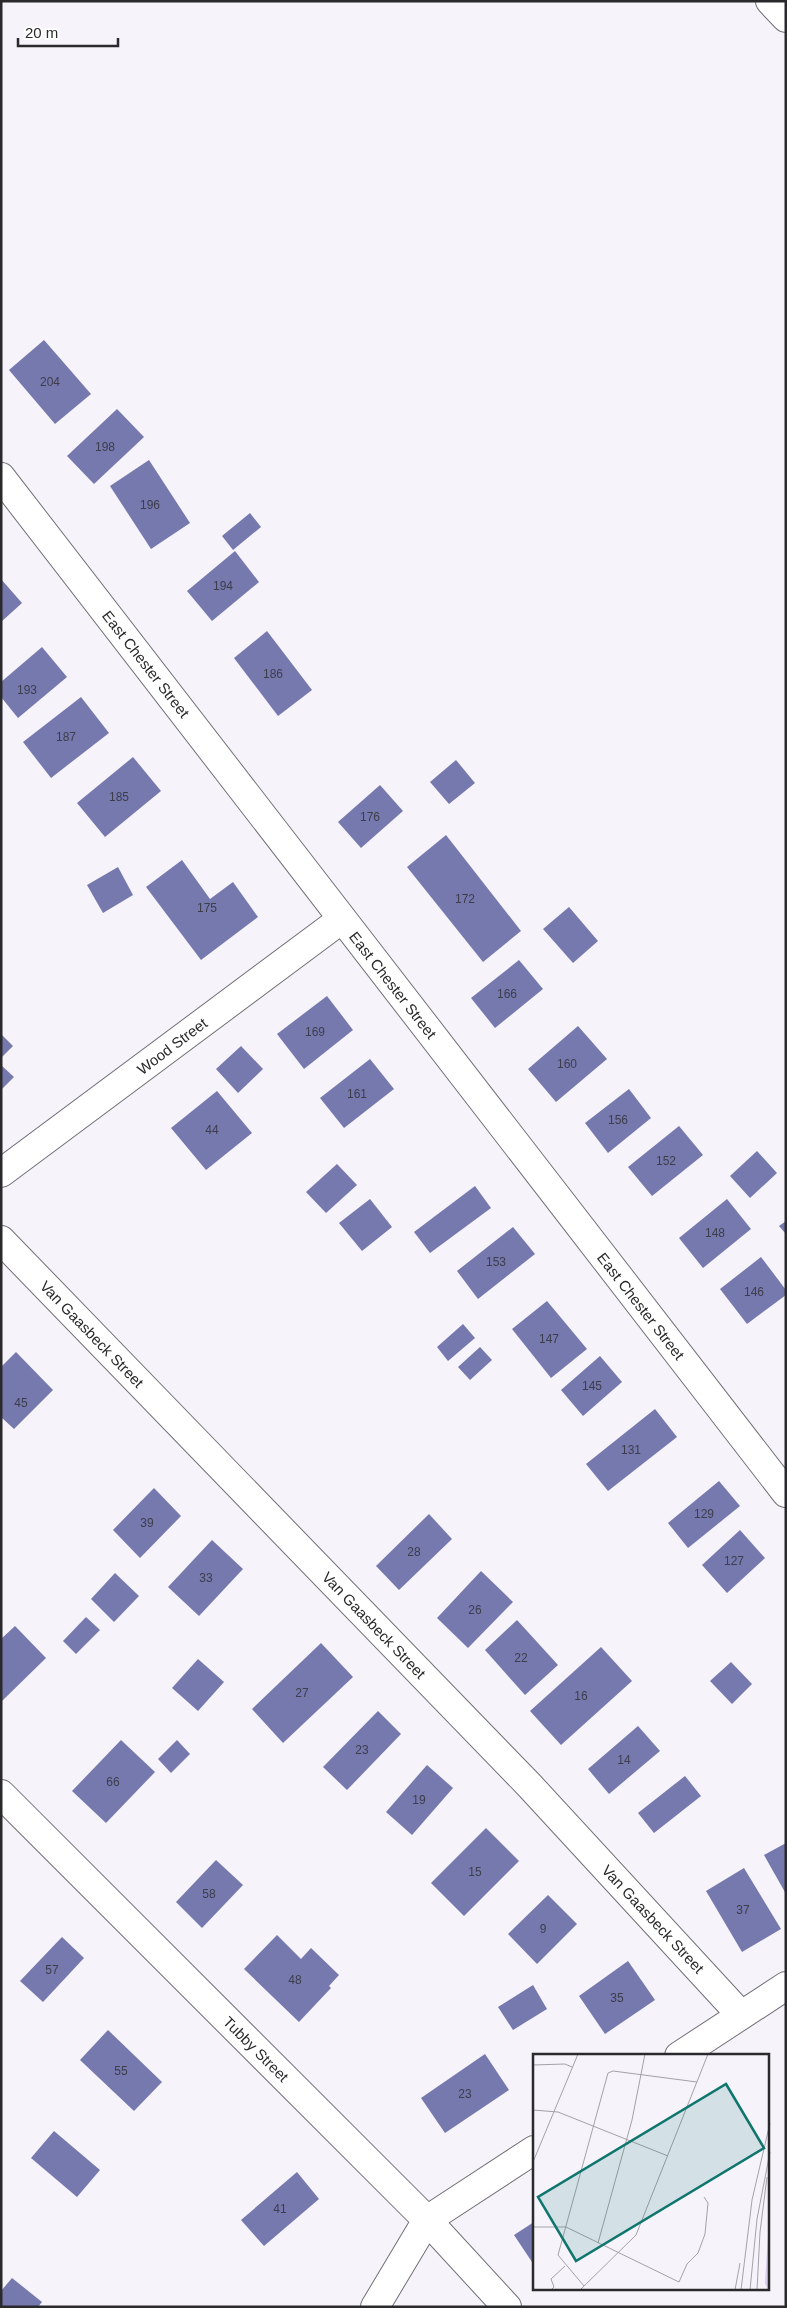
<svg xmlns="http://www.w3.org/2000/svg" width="787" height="2308" font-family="Helvetica,sans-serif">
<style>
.building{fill:#7679ae}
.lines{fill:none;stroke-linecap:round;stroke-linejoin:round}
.minor-casing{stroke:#737178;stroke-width:30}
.major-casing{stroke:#737178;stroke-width:30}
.minor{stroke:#fff;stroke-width:28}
.major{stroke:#fff;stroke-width:28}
.labels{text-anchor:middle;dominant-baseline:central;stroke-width:5;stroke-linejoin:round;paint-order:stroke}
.number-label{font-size:12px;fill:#3d3d4c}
.street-label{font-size:15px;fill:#2a292b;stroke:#fff}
.inset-road{fill:none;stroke:#a4a2a8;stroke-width:1}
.view{fill:#0f766e;fill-opacity:0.15;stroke:#0f766e;stroke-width:2.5}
.inset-edge{fill:none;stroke:#2a292b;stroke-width:2.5}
</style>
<rect width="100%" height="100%" fill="#f6f3fb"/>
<!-- building -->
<g class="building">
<path d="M44 340 91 394 55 424 9 370Z"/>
<path d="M117 409 144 437 94 484 67 456Z"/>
<path d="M149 460 190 523 151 549 110 486Z"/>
<path d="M250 513 261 527 233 550 222 536Z"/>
<path d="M235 551 259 582 212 621 187 591Z"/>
<path d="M1 579 22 603 1 622Z"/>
<path d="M267 631 312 690 278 716 234 658Z"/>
<path d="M42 647 67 677 18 718 1 697V682Z"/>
<path d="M81 697 109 733 51 778 23 742Z"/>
<path d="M133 757 161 791 105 837 77 803Z"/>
<path d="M456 760 475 783 449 804 430 782Z"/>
<path d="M380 785 403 811 361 848 338 822Z"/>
<path d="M446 835 521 931 483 962 407 867Z"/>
<path d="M182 860 210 899 233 882 258 917 201 960 146 887Z"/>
<path d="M118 867 133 895 103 913 87 885Z"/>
<path d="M569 907 598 941 573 963 543 929Z"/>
<path d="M519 960 543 989 495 1028 471 998Z"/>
<path d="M327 996 353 1030 304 1069 277 1034Z"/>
<path d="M578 1026 607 1059 556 1102 528 1069Z"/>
<path d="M1 1034 13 1046 1 1058Z"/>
<path d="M241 1046 263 1069 238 1093 216 1069Z"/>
<path d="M370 1059 394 1089 344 1128 320 1098Z"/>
<path d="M1 1065 14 1077 1 1090Z"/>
<path d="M629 1089 651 1118 608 1153 585 1123Z"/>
<path d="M217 1091 252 1133 206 1170 171 1128Z"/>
<path d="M679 1126 703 1155 652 1196 628 1167Z"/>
<path d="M757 1151 777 1173 750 1198 730 1176Z"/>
<path d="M337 1164 357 1185 326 1213 306 1192Z"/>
<path d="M475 1186 491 1208 430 1253 414 1232Z"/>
<path d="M370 1199 392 1227 362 1251 339 1223Z"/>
<path d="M727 1199 751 1229 703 1268 679 1238Z"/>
<path d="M786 1221V1234L779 1226Z"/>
<path d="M513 1227 535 1254 478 1299 457 1271Z"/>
<path d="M761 1257 786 1290V1295L747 1324 720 1289Z"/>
<path d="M547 1301 587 1349 551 1378 512 1329Z"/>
<path d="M463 1324 475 1338 448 1361 437 1347Z"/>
<path d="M480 1347 492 1360 470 1380 458 1367Z"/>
<path d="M16 1352 53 1390 14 1429 1 1417V1367Z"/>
<path d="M600 1356 622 1382 583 1416 561 1390Z"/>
<path d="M655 1409 677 1437 608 1491 586 1464Z"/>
<path d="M719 1481 740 1506 688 1548 668 1523Z"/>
<path d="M154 1488 181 1516 140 1558 113 1530Z"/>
<path d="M429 1514 452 1539 399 1590 376 1566Z"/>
<path d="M740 1530 765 1558 727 1593 702 1565Z"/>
<path d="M212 1540 243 1569 199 1616 168 1587Z"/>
<path d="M481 1571 513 1602 468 1648 437 1618Z"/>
<path d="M115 1573 139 1596 114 1622 91 1599Z"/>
<path d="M86 1617 100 1630 76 1654 63 1641Z"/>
<path d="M517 1620 558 1665 525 1695 485 1650Z"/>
<path d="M15 1626 46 1658 1 1702V1639Z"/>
<path d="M321 1643 353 1677 283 1743 252 1709Z"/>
<path d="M601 1647 632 1681 561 1745 530 1711Z"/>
<path d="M198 1659 224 1682 198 1711 172 1688Z"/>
<path d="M731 1662 752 1684 732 1704 710 1681Z"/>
<path d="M378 1711 401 1734 347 1790 323 1767Z"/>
<path d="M638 1726 660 1751 609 1794 588 1769Z"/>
<path d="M121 1740 155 1772 106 1823 72 1791Z"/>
<path d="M177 1740 190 1754 171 1773 158 1759Z"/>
<path d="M427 1765 453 1788 412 1835 386 1812Z"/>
<path d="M685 1776 701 1796 654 1833 638 1813Z"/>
<path d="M486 1828 519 1861 464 1916 431 1883Z"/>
<path d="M786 1843V1894L764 1855Z"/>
<path d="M216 1860 243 1885 202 1928 176 1902Z"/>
<path d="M744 1868 781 1929 742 1952 706 1891Z"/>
<path d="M548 1895 577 1924 537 1964 508 1934Z"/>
<path d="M277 1935 301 1959 311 1948 339 1975 329 1986 331 1988 299 2022 244 1969Z"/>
<path d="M62 1937 84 1958 43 2002 20 1981Z"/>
<path d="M628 1961 655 2000 605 2034 579 1996Z"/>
<path d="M533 1985 547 2009 513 2030 498 2007Z"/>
<path d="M108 2030 162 2082 134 2111 80 2060Z"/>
<path d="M485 2054 509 2090 445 2133 421 2098Z"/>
<path d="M54 2131 100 2170 77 2197 31 2158Z"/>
<path d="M297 2172 319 2199 264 2246 241 2220Z"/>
<path d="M534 2222V2265L514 2235Z"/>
<path d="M12 2278 42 2302 38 2307H1V2291Z"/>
</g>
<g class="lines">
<!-- minor casing -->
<g class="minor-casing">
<g id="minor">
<path d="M1 1173 342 919"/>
<path d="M1 1240 530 1786 741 2015"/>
<path d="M1 1794 427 2220 507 2307"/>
<path d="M679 2056 786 1986"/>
<path d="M375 2307 427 2220 534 2150"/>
</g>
</g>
<!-- major casing -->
<g class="major-casing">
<g id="major">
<path d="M770 1 786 18"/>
<path d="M1 477 786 1493"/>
</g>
</g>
<!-- minor -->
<use href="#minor" class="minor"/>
<!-- major -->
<use href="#major" class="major"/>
</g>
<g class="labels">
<!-- number labels -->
<g class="number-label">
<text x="50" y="382">204</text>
<text x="105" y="447">198</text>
<text x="150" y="505">196</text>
<text x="223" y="586">194</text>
<text x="273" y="674">186</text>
<text x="27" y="690">193</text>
<text x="66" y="737">187</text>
<text x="119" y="797">185</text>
<text x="370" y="817">176</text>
<text x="465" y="899">172</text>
<text x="207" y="908">175</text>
<text x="507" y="994">166</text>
<text x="315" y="1032">169</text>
<text x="567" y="1064">160</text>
<text x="357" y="1094">161</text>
<text x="618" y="1120">156</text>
<text x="212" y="1130">44</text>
<text x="666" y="1161">152</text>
<text x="715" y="1233">148</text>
<text x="496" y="1262">153</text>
<text x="754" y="1292">146</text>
<text x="549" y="1339">147</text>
<text x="592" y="1386">145</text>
<text x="21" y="1403">45</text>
<text x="631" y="1450">131</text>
<text x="704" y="1514">129</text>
<text x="147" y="1523">39</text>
<text x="414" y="1552">28</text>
<text x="734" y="1561">127</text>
<text x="206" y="1578">33</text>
<text x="475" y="1610">26</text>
<text x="521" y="1658">22</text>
<text x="302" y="1693">27</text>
<text x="581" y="1696">16</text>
<text x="362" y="1750">23</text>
<text x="624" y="1760">14</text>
<text x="113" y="1782">66</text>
<text x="419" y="1800">19</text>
<text x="475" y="1872">15</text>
<text x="209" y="1894">58</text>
<text x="743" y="1910">37</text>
<text x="543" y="1929">9</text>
<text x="52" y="1970">57</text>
<text x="295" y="1980">48</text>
<text x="617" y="1998">35</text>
<text x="121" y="2071">55</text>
<text x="465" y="2094">23</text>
<text x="280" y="2209">41</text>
</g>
<!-- street labels -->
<g class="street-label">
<text transform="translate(146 664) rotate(52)">East Chester Street</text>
<text transform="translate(393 985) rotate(52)">East Chester Street</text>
<text transform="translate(172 1046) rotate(-37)">Wood Street</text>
<text transform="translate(641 1306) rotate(52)">East Chester Street</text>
<text transform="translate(92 1334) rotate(46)">Van Gaasbeck Street</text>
<text transform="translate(374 1625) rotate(46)">Van Gaasbeck Street</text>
<text transform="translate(653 1919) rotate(47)">Van Gaasbeck Street</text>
<text transform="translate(256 2049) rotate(45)">Tubby Street</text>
</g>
</g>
<!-- overview -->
<g transform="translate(533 2054)">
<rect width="236" height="236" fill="#f6f3fb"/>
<path d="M236 165 237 236H235L232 229Z" fill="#d7cbee"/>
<path class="inset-road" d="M0 11 32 10 39 13M0 56 25 58 135 102M0 108 45 0M0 173H33L146 228 154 210 165 199 172 180 175 149 171 143M65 189 99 66 112 0M51 232 25 201 75 19 80 17 164 28M18 236 21 233 18 225 32 212M47 236 103 181 175 0M202 236 207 209M208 236 219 146 237 69M217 236 224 165 237 98M224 236 227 178 234 123"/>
<path class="view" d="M193 30 231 94 43 207 5 143Z"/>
<rect width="236" height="236" class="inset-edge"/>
</g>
<!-- border -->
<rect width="787" height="2308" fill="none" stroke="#2a292b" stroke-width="5"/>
<!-- scale -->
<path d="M18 38v8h100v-8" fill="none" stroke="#2a292b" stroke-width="2.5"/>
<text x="25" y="38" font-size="15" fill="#2a292b" stroke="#ffffff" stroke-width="4" paint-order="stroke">20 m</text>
</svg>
